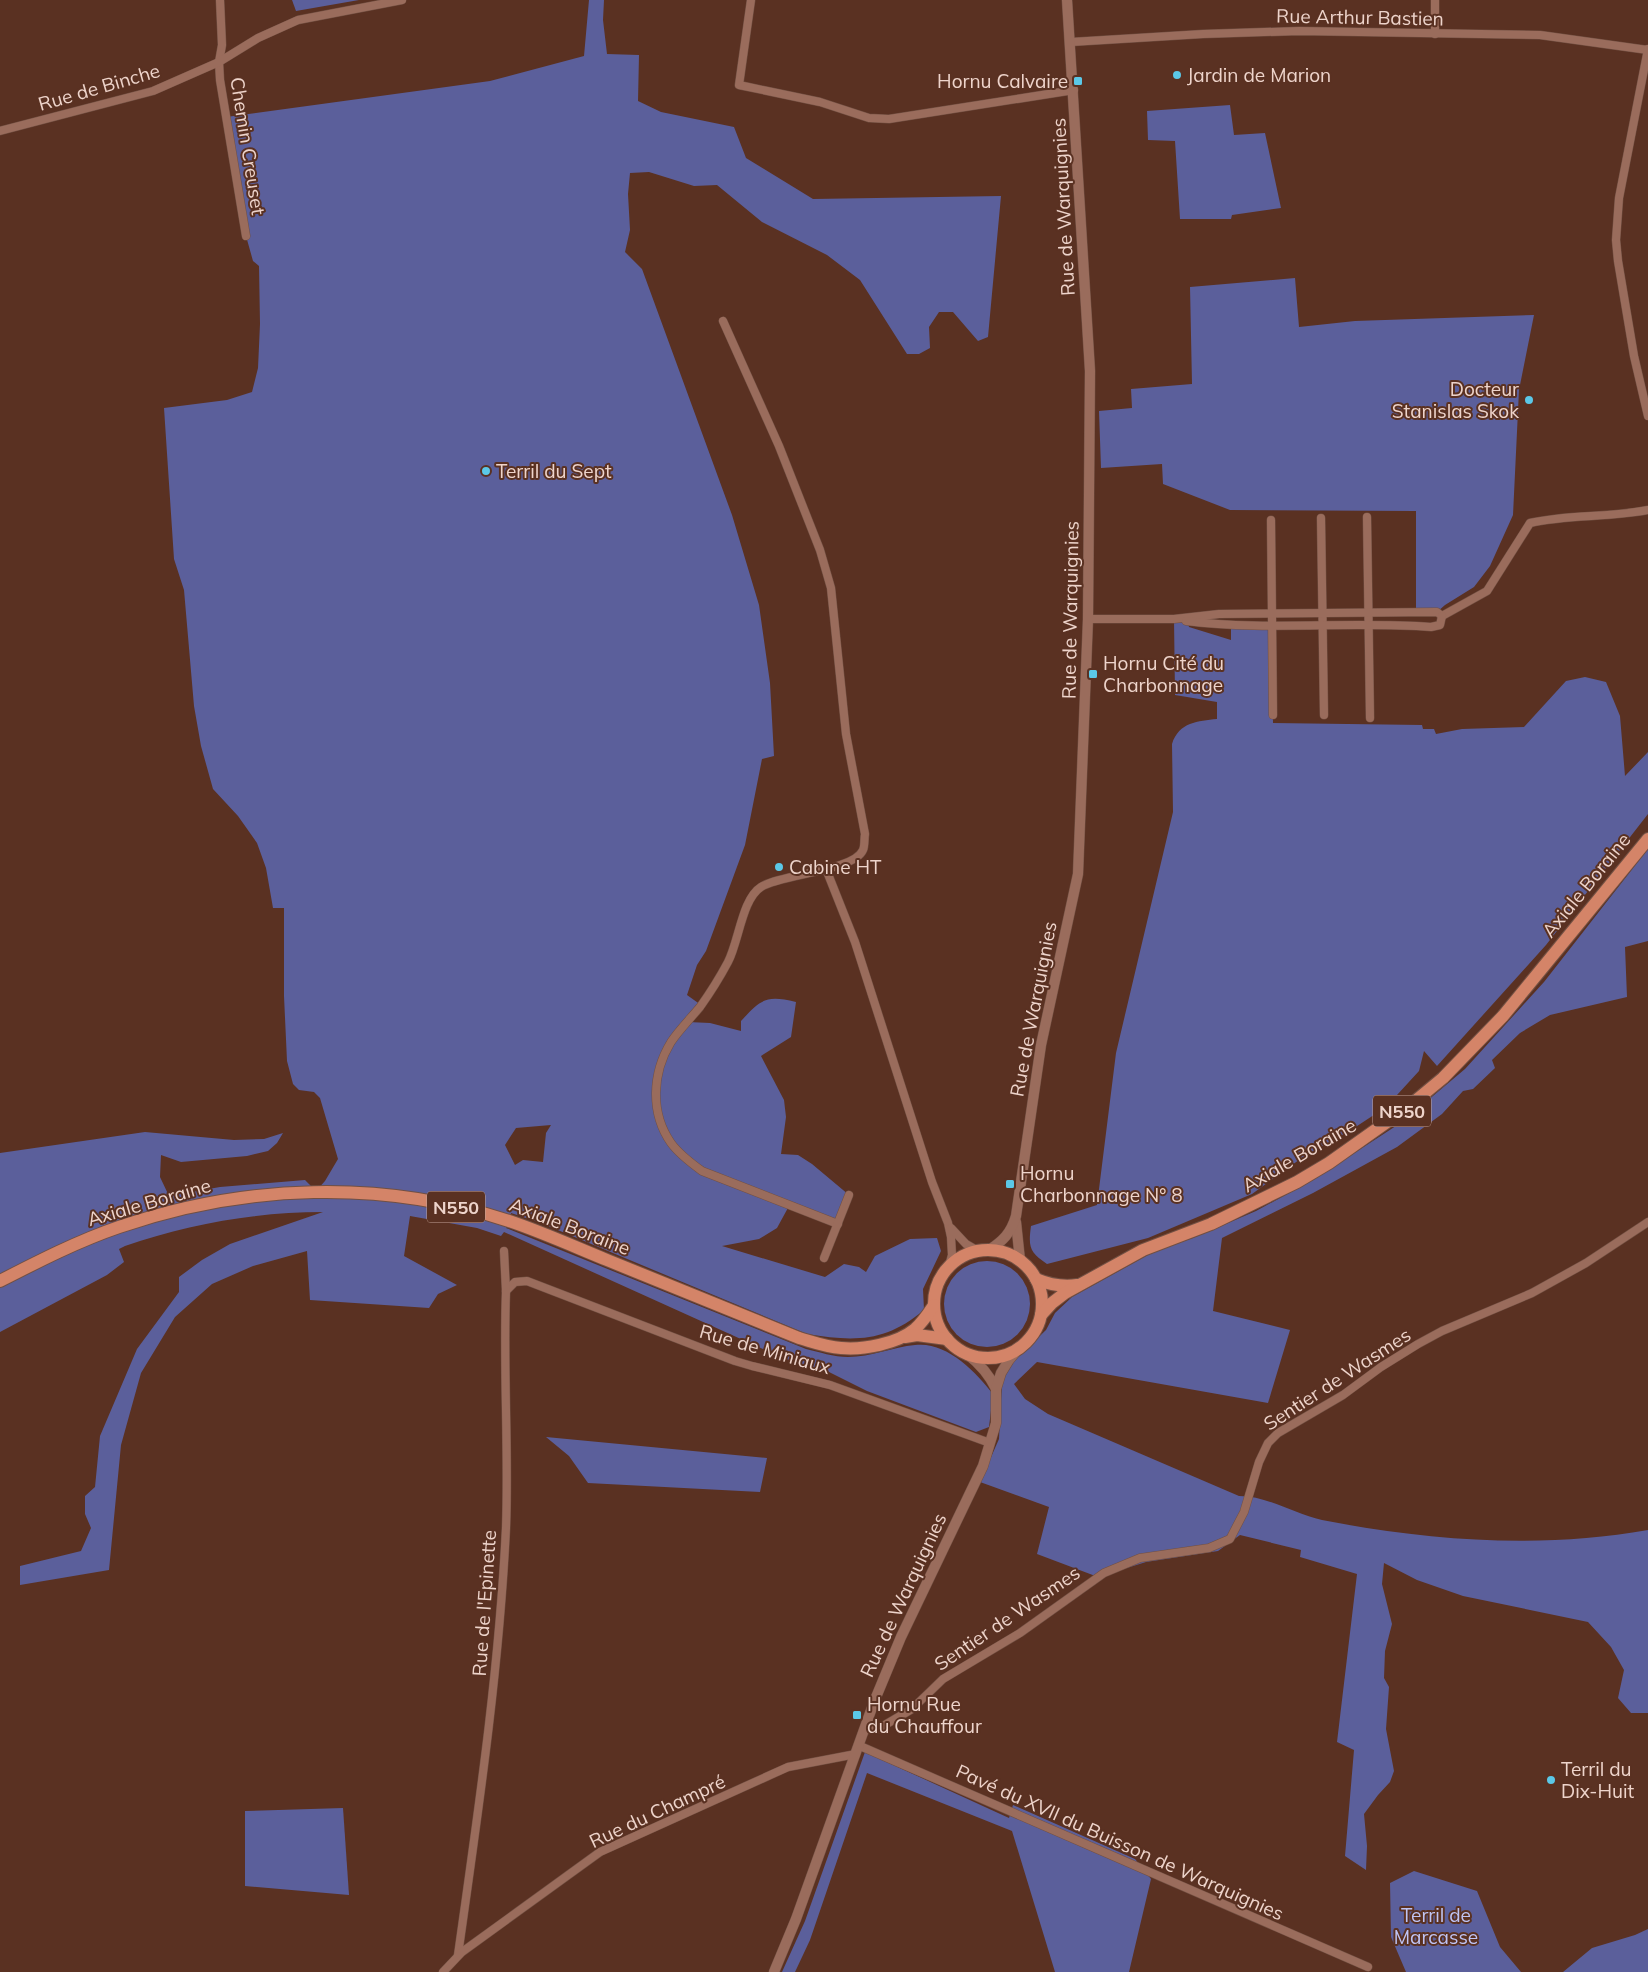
<svg xmlns="http://www.w3.org/2000/svg" width="1648" height="1972" font-family="Mulish,sans-serif">
<style>
.green{fill:#5b5f9b;fill-rule:evenodd}
.lines{fill:none;stroke-linecap:round;stroke-linejoin:round}
.minor-casing{stroke:#725043;stroke-width:9}
.tertiary-casing{stroke:#725043;stroke-width:11}
.primary-casing{stroke:#725043;stroke-width:14}
.minor{stroke:#9a6c5c;stroke-width:8}
.tertiary{stroke:#9a6c5c;stroke-width:10}
.primary{stroke:#d48468;stroke-width:12}
.poi-dot{fill:#5bc8e7;stroke:#5a3122;stroke-width:2}
.labels{text-anchor:middle;dominant-baseline:central;stroke-width:4;stroke-linejoin:round;paint-order:stroke}
.shield{fill:#5a3122;stroke:#c2a398;stroke-width:1}
.shield-label{font-size:18px;font-weight:bold;fill:#eed4cb}
.street-label{font-size:19px;fill:#eed4cb;stroke:#5a3122}
.poi-label{font-size:19px;fill:#eed4cb;stroke:#5a3122;text-anchor:start}
.park-label{font-size:19px;fill:#bfc4f5;stroke:#5a3122}
</style>
<rect width="100%" height="100%" fill="#5a3122"/>
<!-- green -->
<g class="green">
<path d="M292 0H359L296 11Z"/>
<path d="M589 0H604L603 20 607 54 639 55 638 101 661 112 734 127 746 158 813 199 1001 196 988 337 978 341 953 312H939L929 327 930 348 919 354H907L860 280 827 255 762 222 717 185 694 186 649 172 630 173 628 194 630 230 625 252 642 269 732 515 759 605 770 683 774 756 762 759 745 845 706 951 697 965 687 995 701 1005 688 1022 710 1023 741 1031V1021C761 999 766 995 796 1002L791 1037 761 1056 784 1100 786 1117 781 1154 798 1155 812 1164 849 1195 838 1224 789 1206 777 1228 759 1239 722 1246 825 1277 844 1264 859 1267 866 1272 875 1256 910 1239 937 1238 941 1251 923 1289 924 1310C886 1342 855 1342 807 1334L541 1223 511 1213 510 1221 506 1228 806 1349C819 1352 834 1357 848 1357 871 1357 893 1347 915 1345 946 1341 975 1371 993 1394L989 1427 976 1432 867 1391 829 1372 783 1358 504 1232 501 1236 477 1228 410 1216 404 1256 457 1285 438 1294 429 1308 310 1300 307 1251 253 1266 212 1284 175 1317 141 1373 121 1445 109 1570 20 1585V1566L81 1551 91 1528 85 1514V1496L95 1487 100 1436 137 1349 179 1292V1277L202 1260 230 1244 323 1212C256 1212 188 1224 125 1246L119 1249 124 1262 107 1275 0 1332V1153L145 1132 234 1140 264 1139 283 1133 277 1143 268 1151 247 1156 181 1162 161 1155 160 1177 169 1196 220 1187 305 1180 316 1191 325 1181 338 1159 320 1098 314 1092 299 1090 293 1084 287 1061 284 996V908H273L266 868 257 843 238 816 213 789 201 746 194 706 184 590 174 559 164 408 227 400 252 392 258 368 260 324 259 266 253 261 246 236 226 117 490 81 584 56ZM551 1125 546 1133 543 1162 523 1160 515 1165 505 1145 516 1128Z"/>
<path d="M1230 105 1234 135 1265 133 1281 208 1232 215 1231 219H1180L1175 141 1148 140 1147 111Z"/>
<path d="M1295 278 1299 327 1355 321 1534 315 1519 390 1513 515 1490 566 1474 587 1445 605 1437 612H1416V511L1230 510 1163 484 1162 464 1101 468 1099 411 1132 408 1131 389 1192 384 1190 287Z"/>
<path d="M1174 619 1187 621 1189 627 1231 640V625H1272L1273 723 1422 725 1423 729H1434L1436 734 1462 729 1524 727 1566 681 1585 677 1606 682 1620 716 1625 776 1648 752V814L1546 945 1437 1066 1424 1051 1419 1071 1386 1107 1351 1130 1303 1157 1252 1194 1148 1238 1047 1264C1030 1252 1028 1248 1031 1226L1097 1205 1116 1053 1173 812 1172 744C1179 722 1198 721 1217 719V702L1175 695Z"/>
<path d="M1648 849V941L1625 947 1627 997 1550 1015 1520 1033 1492 1060 1495 1068 1473 1089 1463 1091 1442 1114 1397 1147 1313 1193 1222 1238 1213 1311 1290 1330 1268 1403 1037 1362 1014 1384 1025 1399 1048 1414 1239 1496C1268 1496 1294 1514 1322 1520 1429 1541 1540 1549 1648 1530V1713H1631L1618 1698 1624 1670 1611 1647 1588 1622 1463 1596 1417 1580 1384 1563 1382 1584 1392 1624 1385 1651 1384 1678 1389 1687 1386 1729 1394 1771 1390 1782 1378 1795 1364 1814 1367 1846 1366 1870 1345 1856 1354 1750 1337 1742 1357 1574 1300 1557 1301 1550 1240 1535 1218 1551 1146 1562 1098 1577 1037 1554 1049 1507 980 1482 999 1439 1002 1381 1014 1361 1046 1330 1055 1313 1072 1297 1157 1250 1193 1238 1256 1211 1313 1180 1402 1122 1465 1069 1544 982Z"/>
<circle cx="987" cy="1304" r="43"/>
<path d="M546 1437 767 1458 760 1492 588 1483 569 1456Z"/>
<path d="M865 1752 1009 1818 1013 1805 1135 1859 1151 1879 1129 1972H1055L1012 1831 867 1773 810 1940 795 1972H782L805 1921Z"/>
<path d="M343 1808 349 1895 245 1886V1811Z"/>
<path d="M1414 1871 1477 1891 1500 1947 1521 1972H1406L1391 1937 1390 1883Z"/>
<path d="M1648 1929V1972H1563L1592 1948 1635 1935Z"/>
</g>
<g class="lines">
<!-- minor casing -->
<g class="minor-casing">
<g id="minor">
<path d="M220 0 222 45 219 62 220 80 246 236"/>
<path d="M751 0 739 85 820 102 869 118 889 119 1074 90"/>
<path d="M1435 0V34"/>
<path d="M1071 42 1203 34 1299 31 1540 35 1648 50"/>
<path d="M1648 49 1619 198 1616 240 1618 261 1634 356 1648 416"/>
<path d="M0 131 153 91 219 62 258 38 298 20 402 0"/>
<path d="M723 321 779 446 820 550 831 588 846 734 865 834C864 839 865 846 863 850 854 871 782 874 761 887 742 899 739 941 728 962 720 977 710 993 700 1007 690 1019 679 1030 671 1042 652 1073 650 1113 671 1143 679 1154 691 1163 702 1171L838 1224"/>
<path d="M1367 517 1370 718"/>
<path d="M1321 518 1324 715"/>
<path d="M1271 520 1273 715"/>
<path d="M1442 616 1487 591 1530 523C1568 514 1609 518 1648 510"/>
<path d="M1088 619H1174L1219 614 1437 612 1442 616"/>
<path d="M1186 621C1267 631 1350 621 1431 627L1440 625 1442 616"/>
<path d="M826 869 855 942 932 1182 948 1223 951 1237 952 1255 949 1266"/>
<path d="M951 1228 966 1244 978 1251"/>
<path d="M824 1258 849 1195"/>
<path d="M506 1291 515 1282 527 1281 735 1361 752 1366 830 1385 990 1443"/>
<path d="M865 1730 878 1729 912 1709 943 1679 1020 1633 1104 1573 1140 1558 1209 1548 1230 1539 1244 1512 1259 1462 1268 1443 1278 1433 1343 1395 1381 1367 1418 1344 1442 1331 1532 1293 1586 1263 1648 1222"/>
<path d="M860 1746 1368 1967"/>
<path d="M458 1955C478 1813 499 1672 506 1528 509 1449 503 1370 506 1291L504 1251"/>
<path d="M443 1972 462 1952 600 1852 788 1767 856 1754"/>
</g>
</g>
<!-- tertiary casing -->
<g class="tertiary-casing">
<g id="tertiary">
<path d="M1016 1222 1020 1260"/>
<path d="M989 1250C1003 1241 1011 1233 1016 1216L1041 1045 1078 874 1088 619 1090 371 1067 0"/>
<path d="M967 1354C980 1364 989 1374 996 1389"/>
<path d="M774 1972 796 1919 874 1702 901 1637 983 1466 996 1423V1389L1001 1373 1009 1360 1019 1348"/>
</g>
</g>
<!-- primary casing -->
<g class="primary-casing">
<g id="primary">
<circle cx="988" cy="1304" r="54"/>
<path d="M1036 1279C1050 1285 1062 1287 1077 1285"/>
<path d="M0 1281C39 1261 78 1241 119 1227 245 1184 382 1179 509 1221 542 1232 575 1247 607 1260 671 1286 735 1312 799 1338 813 1342 826 1347 841 1348 863 1350 897 1344 915 1329 923 1322 928 1314 934 1305"/>
<path d="M1041 1315 1052 1303 1065 1293 1143 1250 1211 1224 1297 1182 1329 1163 1408 1107 1443 1078 1503 1016 1648 839"/>
<path d="M905 1337 917 1335 947 1339"/>
</g>
</g>
<!-- minor -->
<use href="#minor" class="minor"/>
<!-- tertiary -->
<use href="#tertiary" class="tertiary"/>
<!-- primary -->
<use href="#primary" class="primary"/>
</g>
<!-- markers -->
<g class="poi-dot">
<circle cx="1177" cy="75" r="5"/>
<rect x="1073" y="76" width="10" height="10" rx="2.5"/>
<circle cx="1529" cy="400" r="5"/>
<circle cx="486" cy="471" r="5"/>
<rect x="1088" y="669" width="10" height="10" rx="2.5"/>
<circle cx="779" cy="867" r="5"/>
<rect x="1005" y="1179" width="10" height="10" rx="2.5"/>
<rect x="852" y="1710" width="10" height="10" rx="2.5"/>
<circle cx="1551" cy="1780" r="5"/>
</g>
<g class="labels">
<!-- shield labels -->
<g class="shield">
<rect x="1373" y="1095.5" width="58" height="31" rx="4"/>
<rect x="427" y="1191.5" width="58" height="31" rx="4"/>
</g>
<g class="shield-label">
<text x="1402" y="1111">N550</text>
<text x="456" y="1207">N550</text>
</g>
<!-- street labels -->
<g class="street-label">
<text transform="translate(1360 17) rotate(1)">Rue Arthur Bastien</text>
<text transform="translate(99 87) rotate(-16)">Rue de Binche</text>
<text transform="translate(248 146) rotate(81)">Chemin Creuset</text>
<text transform="translate(1063 207) rotate(-93)">Rue de Warquignies</text>
<text transform="translate(1070 610) rotate(-89)">Rue de Warquignies</text>
<text transform="translate(1586 885) rotate(-51)">Axiale Boraine</text>
<text transform="translate(1033 1009) rotate(-79)">Rue de Warquignies</text>
<text transform="translate(1299 1155) rotate(-30)">Axiale Boraine</text>
<text transform="translate(149 1202) rotate(-16)">Axiale Boraine</text>
<text transform="translate(570 1226) rotate(21)">Axiale Boraine</text>
<text transform="translate(765 1349) rotate(16)">Rue de Miniaux</text>
<text transform="translate(1337 1379) rotate(-33)">Sentier de Wasmes</text>
<text transform="translate(903 1595) rotate(-65)">Rue de Warquignies</text>
<text transform="translate(484 1603) rotate(-86)">Rue de l'Epinette</text>
<text transform="translate(1007 1618) rotate(-34)">Sentier de Wasmes</text>
<text transform="translate(657 1811) rotate(-25)">Rue du Champré</text>
<text transform="translate(1120 1842) rotate(24)">Pavé du XVII du Buisson de Warquignies</text>
</g>
<!-- poi labels -->
<g class="poi-label">
<text x="1187" y="75">Jardin de Marion</text>
<text x="1068" y="81" text-anchor="end">Hornu Calvaire</text>
<text x="1519" y="389" text-anchor="end">Docteur<tspan x="1519" dy="22">Stanislas Skok</tspan></text>
<text x="496" y="471">Terril du Sept</text>
<text x="1103" y="663">Hornu Cité du<tspan x="1103" dy="22">Charbonnage</tspan></text>
<text x="789" y="867">Cabine HT</text>
<text x="1020" y="1173">Hornu<tspan x="1020" dy="22">Charbonnage N° 8</tspan></text>
<text x="867" y="1704">Hornu Rue<tspan x="867" dy="22">du Chauffour</tspan></text>
<text x="1561" y="1769">Terril du<tspan x="1561" dy="22">Dix-Huit</tspan></text>
</g>
<!-- park labels -->
<g class="park-label">
<text x="1436" y="1915">Terril de<tspan x="1436" dy="22">Marcasse</tspan></text>
</g>
</g>
</svg>
